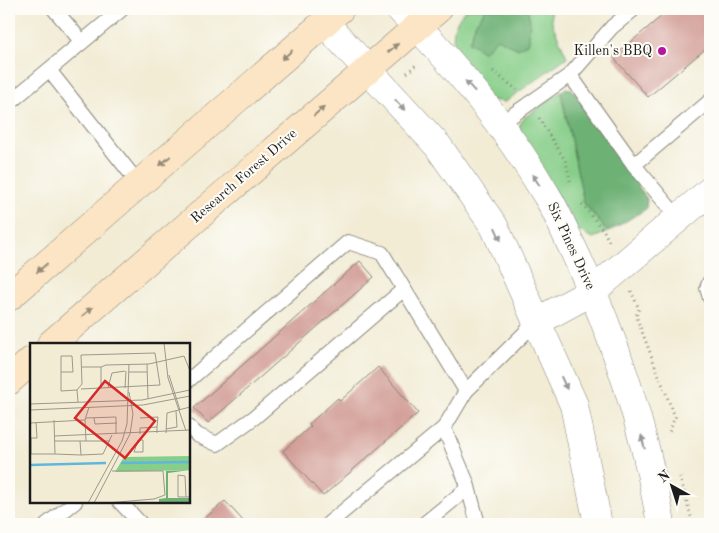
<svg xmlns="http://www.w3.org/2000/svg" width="719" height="533" font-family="'Old Standard TT',serif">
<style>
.green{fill:#87ce89;stroke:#527552}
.forest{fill:#6db175;stroke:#446648}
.building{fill:#ce948d}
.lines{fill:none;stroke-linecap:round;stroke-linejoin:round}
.service-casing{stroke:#878478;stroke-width:16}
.minor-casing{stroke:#878478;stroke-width:29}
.tertiary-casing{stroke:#878478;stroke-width:29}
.secondary-casing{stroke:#878478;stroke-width:29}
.path{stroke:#878478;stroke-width:3;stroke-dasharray:1 4;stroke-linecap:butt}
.service{stroke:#fff;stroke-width:14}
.minor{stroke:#fff;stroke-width:28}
.tertiary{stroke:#fff;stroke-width:28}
.secondary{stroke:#fce5c4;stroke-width:28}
.oneway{fill:#978b78}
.oneway2{fill:#999}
.poi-dot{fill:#b5179e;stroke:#fdfcf7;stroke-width:2}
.labels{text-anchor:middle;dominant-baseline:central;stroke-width:4;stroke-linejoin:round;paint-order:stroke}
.poi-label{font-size:14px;fill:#1c1c1c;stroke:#fdfcf7;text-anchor:end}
.street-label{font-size:14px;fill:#1c1c1c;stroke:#fdfcf7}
.inset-river{fill:none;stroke:#60b7dd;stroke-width:2.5}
.inset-road{fill:none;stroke:#9c998b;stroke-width:1}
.view{fill:#d62828;fill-opacity:0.15;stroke:#d62828;stroke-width:2.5}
.inset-edge{fill:none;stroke:#1c1c1c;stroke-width:2.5}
</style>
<rect width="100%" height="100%" fill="#fdfcf7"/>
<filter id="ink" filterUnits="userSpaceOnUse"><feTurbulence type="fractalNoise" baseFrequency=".02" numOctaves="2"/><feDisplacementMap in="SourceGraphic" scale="10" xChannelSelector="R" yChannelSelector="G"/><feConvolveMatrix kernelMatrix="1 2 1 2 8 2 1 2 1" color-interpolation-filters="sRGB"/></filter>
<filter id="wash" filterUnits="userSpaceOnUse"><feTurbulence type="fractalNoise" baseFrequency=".0096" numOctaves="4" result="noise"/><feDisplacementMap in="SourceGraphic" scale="20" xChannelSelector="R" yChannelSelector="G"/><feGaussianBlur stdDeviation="1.12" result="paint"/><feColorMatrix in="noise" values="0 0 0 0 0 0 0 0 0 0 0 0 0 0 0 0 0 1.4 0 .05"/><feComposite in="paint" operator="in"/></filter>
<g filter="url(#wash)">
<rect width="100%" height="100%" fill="#f2ecd5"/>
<!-- green -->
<g class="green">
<path d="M466 9H551L552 23 567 57 505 102 492 100C470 73 434 43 466 9Z"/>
<path d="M561 92 584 203 608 232 593 238 578 230 521 140 519 126 525 117Z"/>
</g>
<!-- forest -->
<g class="forest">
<path d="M486 9H527L530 19 529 42 518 49 497 38 484 52 469 42 476 22Z"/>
<path d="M566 88 572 89 647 199 646 209 608 232 584 203 561 92Z"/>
</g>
<g id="blocks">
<!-- building -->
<g class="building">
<path d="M670 9H710V45L648 97 613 57Z"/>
<path d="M360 261 374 277 208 423 194 408Z"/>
<path d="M378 367 418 413 323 496 283 451 311 426 309 424 338 398 340 401Z"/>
<path d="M225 501 246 524H198Z"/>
</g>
</g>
</g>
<g filter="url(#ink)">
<use href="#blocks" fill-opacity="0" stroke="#878478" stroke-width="1"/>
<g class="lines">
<!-- service casing -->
<g class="service-casing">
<g id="service">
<path d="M54 9 82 42"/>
<path d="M49 70 139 184"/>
<path d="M570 75 612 27 634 9"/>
<path d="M9 103 122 9"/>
<path d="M500 124 570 75 634 165"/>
<path d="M678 218 634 165 710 101"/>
<path d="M710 281 707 288 710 298"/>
<path d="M189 380 348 242 382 253 466 391"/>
<path d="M189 427 197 435 217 444 255 417 404 289"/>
<path d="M444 428 467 483 478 524"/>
<path d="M120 502 141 524"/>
<path d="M47 524 75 502"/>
<path d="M328 524 444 428 466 391 536 322"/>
<path d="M424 524 468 488"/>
</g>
</g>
<!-- minor casing -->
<g class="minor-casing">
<path id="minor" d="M536 322 593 291 710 191"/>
</g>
<!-- tertiary casing -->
<g class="tertiary-casing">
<g id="tertiary">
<path d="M400 9C456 65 507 128 547 196 558 213 565 233 574 251 615 337 645 430 661 524"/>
<path d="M324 22 438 146 494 226 574 405 598 524"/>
</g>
</g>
<!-- secondary casing -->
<g class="secondary-casing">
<g id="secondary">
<path d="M9 297 340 9"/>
<path d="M51 344 438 9"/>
<path d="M9 381 31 361"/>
</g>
</g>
<!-- path -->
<g class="path">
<path d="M493 71 517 90"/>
<path d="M407 73 417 64"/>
<path d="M539 118 566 162 571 184"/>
<path d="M582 204 604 231 610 244"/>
<path d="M631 291 639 309 636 316 675 417 668 435"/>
<path d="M680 477 693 524"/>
</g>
<!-- service -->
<use href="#service" class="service"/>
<!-- minor -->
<use href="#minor" class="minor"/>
<!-- tertiary -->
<use href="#tertiary" class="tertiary"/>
<!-- secondary -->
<use href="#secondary" class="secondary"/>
</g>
<!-- one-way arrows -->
<defs><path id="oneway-solid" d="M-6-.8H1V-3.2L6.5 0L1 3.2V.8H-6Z" transform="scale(1.25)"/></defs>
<g class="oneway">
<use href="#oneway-solid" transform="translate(393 48) rotate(-40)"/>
<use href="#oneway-solid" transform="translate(287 55) rotate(139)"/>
<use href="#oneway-solid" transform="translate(319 111) rotate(-41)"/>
<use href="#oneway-solid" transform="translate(165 161) rotate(139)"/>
<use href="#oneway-solid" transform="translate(42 268) rotate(139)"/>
<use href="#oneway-solid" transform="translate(87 312) rotate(-41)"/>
</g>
<g class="oneway2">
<use href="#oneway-solid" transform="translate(470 86) rotate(-132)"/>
<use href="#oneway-solid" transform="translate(400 105) rotate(47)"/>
<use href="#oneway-solid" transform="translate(536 180) rotate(-124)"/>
<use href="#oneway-solid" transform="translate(498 234) rotate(66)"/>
<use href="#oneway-solid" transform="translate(564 383) rotate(65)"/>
<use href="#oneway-solid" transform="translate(643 442) rotate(-104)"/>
</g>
</g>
<!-- markers -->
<circle class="poi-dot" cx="662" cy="51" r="5"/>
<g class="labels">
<!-- poi labels -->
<g class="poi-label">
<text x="652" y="51">Killen's BBQ</text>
</g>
<!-- street labels -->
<g class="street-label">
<text transform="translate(244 176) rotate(-41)">Research Forest Drive</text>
<text transform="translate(571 246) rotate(65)">Six Pines Drive</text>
</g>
</g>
<!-- overview -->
<g transform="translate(30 343)">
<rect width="160" height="160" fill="#f2ecd5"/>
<path d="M160 113V127L85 129 94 114Z" fill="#87ce89"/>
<path d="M160 127 138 130V155H160V159L129 160V156L136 155V128Z" fill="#6db175"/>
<path class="inset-river" d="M91 120 160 119M0 122 76 120"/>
<path class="inset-road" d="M134 0 138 35 156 88M117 21 118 56M52 24H71M31 29H43L42 13H31V48L47 47 48 59M99 29H117M139 32 150 67M71 45V24L76 22 119 21 154 13 160 28M78 45 82 30 95 28M95 45 96 28M47 47 52 41 51 12 125 10 130 42 51 46M0 61 112 57 160 47M0 67 113 62 160 53M56 75 86 74V91M64 75 65 81 87 80M110 75 128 74 127 84M55 77 56 98H50L51 112 73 111 82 92M6 79 7 95H1V111H25L24 77M0 80 55 77 59 64M136 86 147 84 146 68M136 90 137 70 160 64M110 91V85L127 84V90M24 93 160 87M108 97H113V109H104ZM24 98H50M56 98H80M25 111 51 112M156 154 155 133 148 132V154H160M19 160H56M58 160 92 98 97 81 99 21M64 160 100 91 103 71 99 49M76 160 124 156 135 152 133 128H82"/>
<path class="view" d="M75 38 125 78 95 115 45 75Z"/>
<rect width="160" height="160" class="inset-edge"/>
</g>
<!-- margin -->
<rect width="719" height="533" fill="none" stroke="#fdfcf7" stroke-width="30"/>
<!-- north arrow -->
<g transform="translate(672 486) rotate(321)" stroke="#fdfcf7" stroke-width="4" paint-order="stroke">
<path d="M0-4L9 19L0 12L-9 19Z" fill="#1c1c1c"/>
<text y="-8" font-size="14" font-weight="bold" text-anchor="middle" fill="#1c1c1c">N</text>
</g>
</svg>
